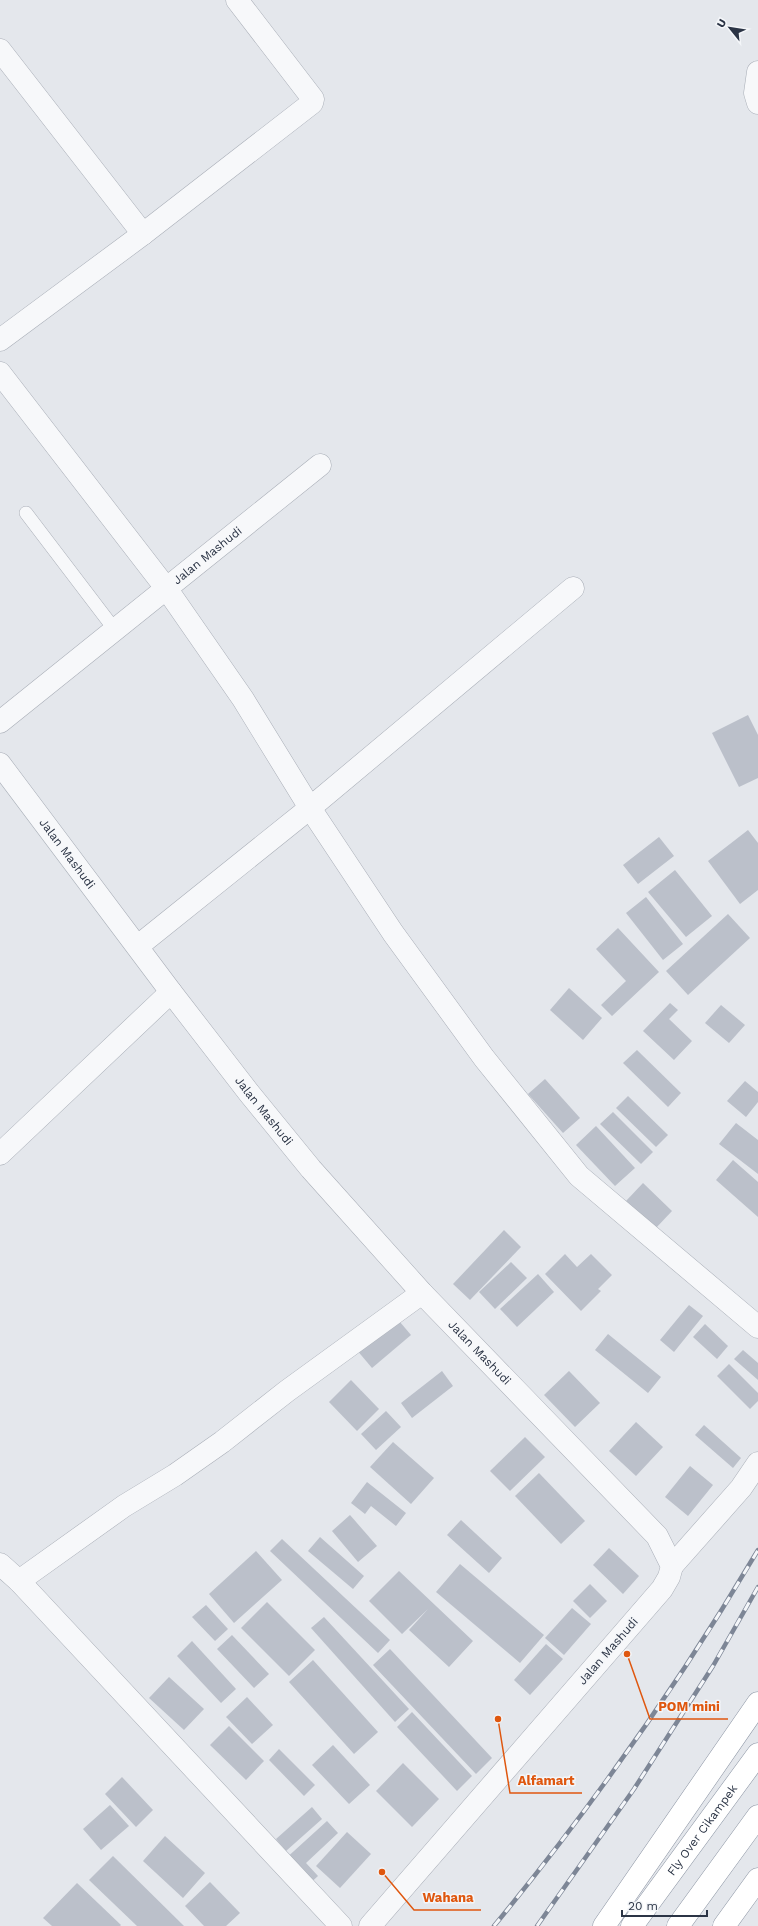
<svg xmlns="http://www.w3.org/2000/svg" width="758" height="1926" font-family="'Work Sans',sans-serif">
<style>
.building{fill:#bbc0ca}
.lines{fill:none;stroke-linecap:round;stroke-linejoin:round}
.service-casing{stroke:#a9aeb7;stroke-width:14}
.minor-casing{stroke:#a9aeb7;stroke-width:23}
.tertiary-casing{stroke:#a9aeb7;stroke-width:23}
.trunk-casing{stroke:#8b94a3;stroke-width:23}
.service{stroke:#f7f8fa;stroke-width:13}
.minor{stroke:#f7f8fa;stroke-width:22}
.tertiary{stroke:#f7f8fa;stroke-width:22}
.trunk{stroke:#fff;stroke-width:22}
.rail-casing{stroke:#7d8696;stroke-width:4.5}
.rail{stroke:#f4f6f9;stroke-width:3;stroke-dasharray:9;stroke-linecap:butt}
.labels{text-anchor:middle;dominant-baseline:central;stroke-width:3;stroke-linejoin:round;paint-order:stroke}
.street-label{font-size:12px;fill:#2b3445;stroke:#f4f6f9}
.leader{fill:none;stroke:#df570f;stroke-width:1.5}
.callout-dot{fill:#df570f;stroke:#f4f6f9;stroke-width:1.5}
.callout-label{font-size:13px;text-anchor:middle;font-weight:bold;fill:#df570f;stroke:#f4f6f9;stroke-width:3;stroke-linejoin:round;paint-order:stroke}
</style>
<rect width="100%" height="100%" fill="#e4e7ec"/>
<!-- building -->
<g class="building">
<path d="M748 715 758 735V778L739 787 712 733Z"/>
<path d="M748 830 758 843V890L740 904 708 861Z"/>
<path d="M659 837 674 856 638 884 623 865Z"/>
<path d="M675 870 712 916 686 937 648 892Z"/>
<path d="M646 897 683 944 663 960 626 913Z"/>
<path d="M728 914 750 938 688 995 666 971Z"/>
<path d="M618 928 659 972 612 1016 601 1005 626 981 596 949Z"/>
<path d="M569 988 602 1018 583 1040 550 1010Z"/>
<path d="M670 1003 678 1010 669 1019 692 1041 674 1060 643 1031Z"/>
<path d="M721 1005 745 1025 729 1043 705 1023Z"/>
<path d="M637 1050 681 1093 668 1107 623 1063Z"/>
<path d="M545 1079 580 1118 563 1133 528 1094Z"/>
<path d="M745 1081 758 1092V1102L746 1117 727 1101Z"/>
<path d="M628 1096 668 1135 656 1147 616 1108Z"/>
<path d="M613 1112 653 1152 641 1164 600 1124Z"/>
<path d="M736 1123 758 1140V1174L719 1144Z"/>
<path d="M596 1126 635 1168 615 1186 576 1145Z"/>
<path d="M733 1160 758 1182V1217L716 1180Z"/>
<path d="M643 1183 672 1211 655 1229 626 1201Z"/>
<path d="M504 1230 521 1247 470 1300 453 1284Z"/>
<path d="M565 1254 577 1267 591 1254 612 1275 598 1289 601 1291 581 1311 545 1274Z"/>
<path d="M511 1262 527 1278 495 1309 479 1292Z"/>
<path d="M538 1274 554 1292 517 1327 500 1309Z"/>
<path d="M689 1305 703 1316 674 1352 660 1340Z"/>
<path d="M394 1315 411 1335 372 1368 356 1349Z"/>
<path d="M705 1324 728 1346 717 1359 693 1337Z"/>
<path d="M608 1334 661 1377 648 1393 595 1350Z"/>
<path d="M743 1350 758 1363V1380L734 1359Z"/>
<path d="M729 1364 758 1393V1401L750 1409 717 1376Z"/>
<path d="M442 1371 453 1386 412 1418 401 1403Z"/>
<path d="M569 1371 600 1403 575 1427 544 1395Z"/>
<path d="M351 1380 379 1409 357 1431 329 1402Z"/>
<path d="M386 1411 401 1427 376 1450 361 1434Z"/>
<path d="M636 1422 663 1447 636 1476 609 1451Z"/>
<path d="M704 1425 741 1458 733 1468 695 1435Z"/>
<path d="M525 1437 545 1457 510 1491 490 1471Z"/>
<path d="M393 1442 434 1478 411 1504 370 1467Z"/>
<path d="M690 1466 713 1485 688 1516 665 1497Z"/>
<path d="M539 1473 585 1521 561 1544 515 1496Z"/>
<path d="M367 1482 406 1513 396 1526 371 1506 365 1514 351 1503Z"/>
<path d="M350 1515 377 1546 358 1562 332 1531Z"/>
<path d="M461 1520 502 1558 489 1573 447 1535Z"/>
<path d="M320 1537 364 1576 353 1589 308 1551Z"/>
<path d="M282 1539 390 1640 378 1653 270 1551Z"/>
<path d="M609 1548 639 1576 623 1594 593 1565Z"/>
<path d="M256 1551 282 1580 234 1623 209 1594Z"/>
<path d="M460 1564 544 1635 520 1663 436 1592Z"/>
<path d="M399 1571 473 1641 449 1667 409 1630 428 1609 402 1634 369 1601Z"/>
<path d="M590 1584 607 1601 590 1618 573 1601Z"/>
<path d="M267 1602 315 1650 289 1676 241 1628Z"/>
<path d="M206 1605 228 1629 215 1641 192 1617Z"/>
<path d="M572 1608 591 1624 564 1655 545 1638Z"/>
<path d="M324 1617 409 1709 395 1722 311 1628Z"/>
<path d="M232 1635 269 1674 254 1688 217 1649Z"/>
<path d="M192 1641 236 1689 221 1703 177 1656Z"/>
<path d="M546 1644 563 1659 530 1695 514 1680Z"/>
<path d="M390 1649 492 1758 476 1774 373 1665Z"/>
<path d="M313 1660 378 1732 354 1754 289 1682Z"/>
<path d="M169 1677 204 1709 184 1730 149 1698Z"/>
<path d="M247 1697 273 1725 252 1744 226 1717Z"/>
<path d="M412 1712 472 1776 457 1791 397 1727Z"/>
<path d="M229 1726 264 1761 246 1780 210 1745Z"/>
<path d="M333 1745 370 1785 349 1804 312 1765Z"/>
<path d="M279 1749 315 1785 304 1796 269 1760Z"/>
<path d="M403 1763 439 1799 412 1827 376 1791Z"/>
<path d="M122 1777 153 1810 136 1827 105 1794Z"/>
<path d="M110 1805 129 1826 101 1850 83 1829Z"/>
<path d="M312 1807 322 1819 286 1851 276 1839Z"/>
<path d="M327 1821 338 1833 306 1863 318 1876 307 1886 283 1861Z"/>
<path d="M347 1832 371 1854 340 1888 316 1866Z"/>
<path d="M165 1836 205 1873 183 1898 143 1861Z"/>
<path d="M113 1856 184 1926H137L89 1880Z"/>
<path d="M210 1882 240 1913 226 1926H204L185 1906Z"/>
<path d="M77 1883 121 1925 120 1926H52L43 1918Z"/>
</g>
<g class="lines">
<!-- service casing -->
<g class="service-casing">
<path id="service" d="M26 513 115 630"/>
</g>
<!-- minor casing -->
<g class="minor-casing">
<g id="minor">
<path d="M0 50 143 234"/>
<path d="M758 72 755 93 758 103"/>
<path d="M0 340 143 234 312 103 313 99 237 0"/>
<path d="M0 373 166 588 243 699 310 808 393 933 484 1058 579 1176 758 1327"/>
<path id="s1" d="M0 722 320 465"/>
<path d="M138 946 310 808 573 588"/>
<path d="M0 1154 171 992"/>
<path d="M0 1564 19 1581 341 1926"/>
<path d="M672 1566 741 1488 758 1463"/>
<path d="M19 1581 124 1506 175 1475 222 1442 287 1391 422 1293"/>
</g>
</g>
<!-- tertiary casing -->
<g class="tertiary-casing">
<g id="tertiary">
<path id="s2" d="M0 764 171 992 249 1093 311 1169 422 1293 657 1536 672 1566 669 1577 662 1589 370 1926"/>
</g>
</g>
<!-- trunk casing -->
<g class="trunk-casing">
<g id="trunk">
<path d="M604 1926 758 1703"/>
<path id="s3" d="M632 1926 758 1754"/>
<path d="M678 1926 758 1816"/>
<path d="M724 1926 758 1879"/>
</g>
</g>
<!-- service -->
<use href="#service" class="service"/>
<!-- minor -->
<use href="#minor" class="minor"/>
<!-- tertiary -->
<use href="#tertiary" class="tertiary"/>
<!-- trunk -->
<use href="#trunk" class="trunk"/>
<!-- rail casing -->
<g class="rail-casing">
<g id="rail">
<path d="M494 1926C591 1808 680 1682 758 1550"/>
<path d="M537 1926 634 1789 713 1666 758 1587"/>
</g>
</g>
<!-- rail -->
<use href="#rail" class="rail"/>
</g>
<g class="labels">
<!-- street labels -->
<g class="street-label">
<text stroke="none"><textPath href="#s1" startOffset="266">Jalan Mashudi</textPath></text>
<text stroke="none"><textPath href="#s2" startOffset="112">Jalan Mashudi</textPath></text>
<text stroke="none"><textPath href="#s2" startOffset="436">Jalan Mashudi</textPath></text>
<text stroke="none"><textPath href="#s2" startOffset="760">Jalan Mashudi</textPath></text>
<text transform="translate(608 1651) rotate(-49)">Jalan Mashudi</text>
<text stroke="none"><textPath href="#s3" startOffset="119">Fly Over Cikampek</textPath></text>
</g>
</g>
<!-- callouts -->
<path class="leader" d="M627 1654L650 1719H728M498 1719L510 1793H582M382 1872L414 1910H481"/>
<g class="callout-dot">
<circle cx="627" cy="1654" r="4"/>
<circle cx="498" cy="1719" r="4"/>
<circle cx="382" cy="1872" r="4"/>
</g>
<g class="callout-label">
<text x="689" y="1711">POM mini</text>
<text x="546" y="1785">Alfamart</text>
<text x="448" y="1902">Wahana</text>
</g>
<!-- north arrow -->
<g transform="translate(730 28) rotate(300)" stroke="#f4f6f9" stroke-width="3" paint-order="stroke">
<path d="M0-3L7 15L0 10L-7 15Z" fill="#2b3445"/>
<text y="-6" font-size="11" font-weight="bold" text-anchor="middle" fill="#2b3445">U</text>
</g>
<!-- scale -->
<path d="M622 1910v6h85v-6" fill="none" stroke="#2b3445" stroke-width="2"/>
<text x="628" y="1910" font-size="12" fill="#2b3445" stroke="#f4f6f9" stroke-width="3" paint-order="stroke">20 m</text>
</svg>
